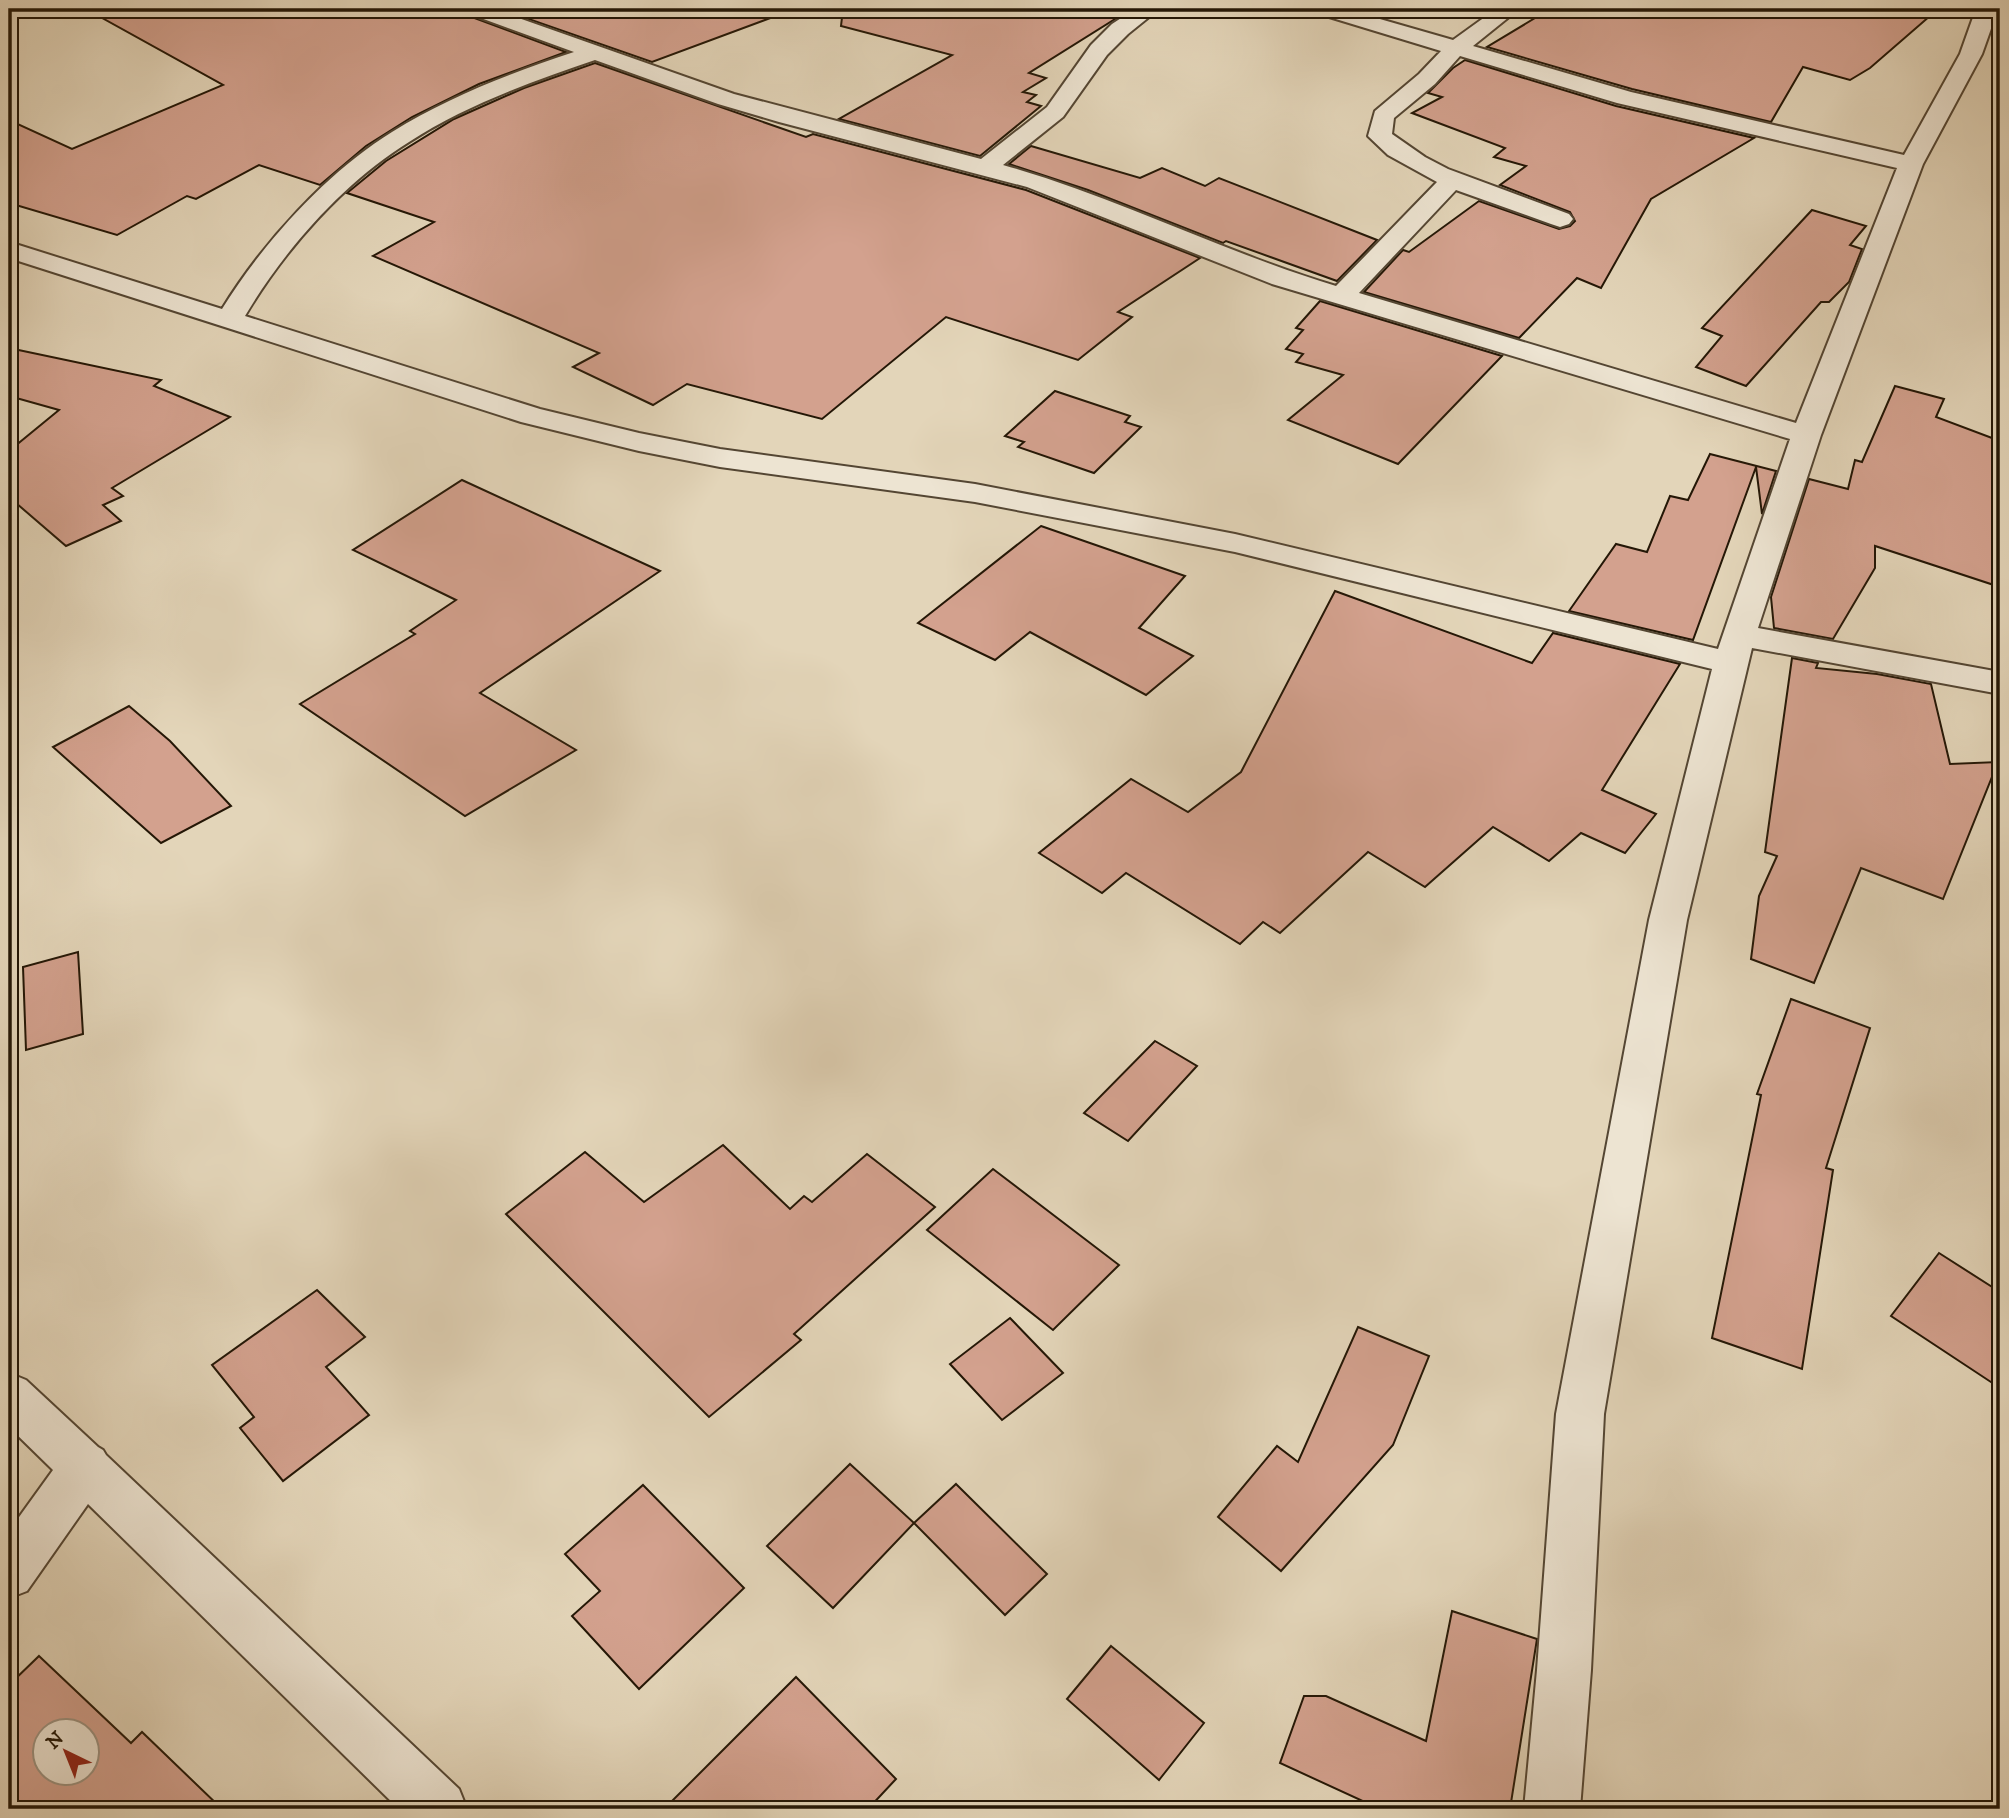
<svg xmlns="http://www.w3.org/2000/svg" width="2009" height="1818" font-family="'IM FELL DW Pica',serif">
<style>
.building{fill:#d3a18e;stroke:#241706;stroke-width:2;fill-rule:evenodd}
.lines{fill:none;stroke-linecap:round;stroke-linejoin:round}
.minor-casing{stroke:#544633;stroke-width:4}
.minor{fill:#ede4d2;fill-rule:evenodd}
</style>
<rect width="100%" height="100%" fill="#e3d5b9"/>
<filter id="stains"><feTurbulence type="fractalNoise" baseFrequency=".00286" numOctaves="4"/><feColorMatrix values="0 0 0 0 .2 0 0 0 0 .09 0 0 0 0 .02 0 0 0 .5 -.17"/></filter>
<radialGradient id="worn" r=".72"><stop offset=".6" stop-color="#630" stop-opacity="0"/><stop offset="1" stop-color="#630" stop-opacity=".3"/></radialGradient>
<!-- building -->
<g class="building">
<path d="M86 9H461L466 15 566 52 479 84 412 117 366 146 320 185 259 165 196 199 187 196 117 235 9 203V120L72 149 223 85Z"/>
<path d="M500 9H780L781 14 652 62Z"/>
<path d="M843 9H1131L1029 73 1046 78 1023 92 1036 95 1027 102 1041 106 980 156 839 119 952 55 841 26Z"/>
<path d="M1550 9H1938L1870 68 1850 80 1803 67 1771 122 1632 89 1487 47Z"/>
<path d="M1465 60 1616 106 1754 138 1651 199 1601 288 1577 278 1519 338 1364 292 1403 250 1409 252 1479 201 1559 229 1570 226 1575 221 1570 212 1500 185 1526 166 1494 157 1505 148 1412 113 1442 97 1428 93 1453 68Z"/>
<path d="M595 63 806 137 813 134 1026 190 1200 258 1118 312 1132 317 1078 360 946 317 822 419 687 384 653 405 573 367 599 353 373 256 434 222 347 193 386 161 454 119 524 88Z"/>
<path d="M1031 146 1140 178 1162 168 1205 186 1219 178 1377 240 1337 281 1226 241 1223 243 1088 190 1009 164Z"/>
<path d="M1812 210 1866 226 1850 245 1862 249 1849 282 1829 302H1821L1746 386 1696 367 1722 336 1702 328Z"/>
<path d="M1320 301 1502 356 1398 464 1288 420 1343 375 1296 362 1303 354 1286 349 1303 330 1296 328Z"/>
<path d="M9 348 161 380 154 386 230 417 112 488 123 496 103 505 121 521 66 546 9 497V451L59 410 9 396Z"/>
<path d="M1895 386 1944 399 1936 417 2000 441V587L1875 546V568L1833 639 1774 628 1771 597 1809 479 1848 489 1855 460 1862 462Z"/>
<path d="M1055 391 1130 416 1125 422 1141 427 1094 473 1018 447 1024 442 1005 436Z"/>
<path d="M1710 454 1776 471 1762 514 1756 467 1693 640 1569 611 1616 544 1647 552 1670 496 1688 500Z"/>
<path d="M462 480 660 571 480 693 576 750 465 816 300 704 415 634 410 631 456 600 353 550Z"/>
<path d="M1041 526 1185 576 1139 628 1193 656 1146 695 1030 632 995 660 918 623Z"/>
<path d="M1335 591 1532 663 1553 633 1680 664 1602 790 1656 814 1625 853 1581 833 1549 861 1493 827 1425 887 1368 852 1280 933 1263 922 1240 944 1126 873 1102 893 1039 853 1131 779 1188 812 1241 772Z"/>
<path d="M1792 658 1818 663 1816 668 1877 674 1931 684 1950 764 1998 762 1943 899 1861 868 1814 983 1751 959 1759 896 1777 856 1765 852Z"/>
<path d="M129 706 170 741 231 806 161 843 53 747Z"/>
<path d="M78 952 83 1034 26 1050 23 967Z"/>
<path d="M1791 999 1870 1028 1826 1168 1833 1170 1802 1369 1712 1338 1761 1095 1757 1094Z"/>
<path d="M1155 1041 1197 1066 1128 1141 1084 1113Z"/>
<path d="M723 1145 790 1209 804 1196 812 1202 867 1154 935 1207 794 1334 801 1340 709 1417 506 1214 585 1152 644 1202Z"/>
<path d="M993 1169 1119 1265 1053 1330 927 1230Z"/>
<path d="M1939 1253 2000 1292V1388L1891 1316Z"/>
<path d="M317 1290 365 1337 326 1367 369 1415 283 1481 240 1428 254 1417 212 1365Z"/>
<path d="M1010 1318 1063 1373 1002 1420 950 1364Z"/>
<path d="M1358 1327 1429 1356 1393 1445 1281 1571 1218 1517 1277 1446 1298 1462Z"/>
<path d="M850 1464 914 1523 833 1608 767 1546Z"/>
<path d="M956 1484 1047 1574 1005 1615 914 1523Z"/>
<path d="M643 1485 744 1588 639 1689 572 1616 600 1591 565 1554Z"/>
<path d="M1452 1611 1537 1639 1510 1809H1380L1280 1763 1304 1696H1326L1426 1741Z"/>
<path d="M1111 1646 1204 1723 1159 1780 1067 1699Z"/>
<path d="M39 1656 131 1743 142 1732 222 1809H9V1685ZM46 1731H88V1773H46Z"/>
<path d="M796 1677 896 1779 868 1809H664Z"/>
</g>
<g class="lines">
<!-- minor casing -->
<g class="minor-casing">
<g id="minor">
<path d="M464 9H493L734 94 981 159 1047 107 1091 45 1112 24 1135 9H1159L1128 34 1107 55 1063 117 1003 165C1117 197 1223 252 1336 286L1437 182 1388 155 1368 136 1375 111 1419 74 1441 51 1316 13 1313 9H1345L1453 40 1496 9H1519L1473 46 1631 92 1904 155 1960 54 1976 9H1998L1982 54 1923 164 1821 435 1758 628 2000 672V694L1752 648 1687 920 1604 1414 1591 1670 1580 1809H1524L1537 1670 1556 1414 1649 920 1712 669 1235 552 975 502 720 467 639 451 521 422 9 258V242L222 309C262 244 327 172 392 132 448 97 511 73 574 52L467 13ZM1460 56 1617 103 1897 168 1796 423 1359 293 1456 190 1551 224 1560 227 1569 224 1573 219 1569 214 1448 169 1425 157 1392 134 1394 118 1435 84ZM595 60 718 104 779 122 1027 187 1272 284 1790 439 1718 649 1235 534 975 484 720 449 639 433 540 409 245 316C284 250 343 183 409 142 466 105 531 82 595 60Z"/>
<path d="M9 1373 26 1380 98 1447 103 1450 106 1455 459 1789 467 1809H399L88 1504 27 1591 9 1598V1531L53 1470 9 1427Z"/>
</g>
</g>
<!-- minor -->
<use href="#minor" class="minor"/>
</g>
<!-- margin -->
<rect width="2009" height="1818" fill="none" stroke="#e3d5b9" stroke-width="35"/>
<rect x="10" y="10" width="1988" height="1797" fill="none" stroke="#241706" stroke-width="3.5"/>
<rect x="18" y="18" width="1974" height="1783" fill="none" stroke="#241706" stroke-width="2"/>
<!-- north arrow -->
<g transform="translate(66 1752) rotate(317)"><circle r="33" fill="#ede4d2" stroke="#9d9280" stroke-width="2"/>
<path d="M0-5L12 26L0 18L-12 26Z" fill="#8f2418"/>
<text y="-10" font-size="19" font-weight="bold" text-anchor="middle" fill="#241706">N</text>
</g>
<rect width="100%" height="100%" filter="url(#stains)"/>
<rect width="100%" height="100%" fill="url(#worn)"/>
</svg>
